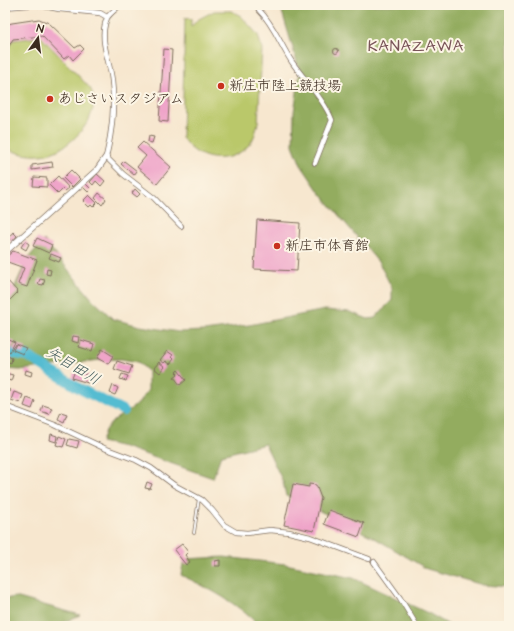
<svg xmlns="http://www.w3.org/2000/svg" width="514" height="631" font-family="'Architects Daughter','Klee One',sans-serif">
<style>
.green{fill:#bac86a;stroke:#7a7944}
.forest{fill:#93ac5e;stroke:#676b3e}
.lines{fill:none;stroke-linecap:round;stroke-linejoin:round}
.river{stroke:#54bcd1;stroke-width:10}
.building{fill:#efa4c9}
.service-casing{stroke:#7d6c5c;stroke-width:3.5}
.minor-casing{stroke:#7d6c5c;stroke-width:6}
.tertiary-casing{stroke:#7d6c5c;stroke-width:7}
.service{stroke:#fff;stroke-width:2}
.minor{stroke:#fff;stroke-width:4.5}
.tertiary{stroke:#fff;stroke-width:5.5}
.poi-dot{fill:#c8321e;stroke:#fcf5e5;stroke-width:1.5}
.labels{text-anchor:middle;dominant-baseline:central;stroke-width:4;stroke-linejoin:round;paint-order:stroke}
.poi-label{font-size:14px;fill:#3b2a1e;stroke:#fcf5e5;text-anchor:start}
.water-label{font-size:15px;font-style:italic;fill:#445d5d;stroke:#fcf5e5}
.quarter-label{font-size:16px;letter-spacing:1px;fill:#7a555a;stroke:#fcf5e5}
</style>
<rect width="100%" height="100%" fill="#fcf5e5"/>
<filter id="ink" filterUnits="userSpaceOnUse"><feTurbulence type="fractalNoise" baseFrequency=".025" numOctaves="2"/><feDisplacementMap in="SourceGraphic" scale="8" xChannelSelector="R" yChannelSelector="G"/><feConvolveMatrix kernelMatrix="1 2 1 2 8 2 1 2 1" color-interpolation-filters="sRGB"/></filter>
<filter id="wash" filterUnits="userSpaceOnUse"><feTurbulence type="fractalNoise" baseFrequency=".012" numOctaves="4" result="noise"/><feDisplacementMap in="SourceGraphic" scale="16" xChannelSelector="R" yChannelSelector="G"/><feGaussianBlur stdDeviation="0.9" result="paint"/><feColorMatrix in="noise" values="0 0 0 0 0 0 0 0 0 0 0 0 0 0 0 0 0 1.4 0 .05"/><feComposite in="paint" operator="in"/></filter>
<g filter="url(#wash)">
<rect width="100%" height="100%" fill="#f7e7cf"/>
<!-- green -->
<g class="green">
<path d="M214 11H231L241 16 258 35 262 49 258 123C256 131 254 140 248 146 228 166 195 161 182 137L185 18 191 19V27L197 20Z"/>
<path d="M41 37 90 88C105 113 71 149 47 154 32 157 18 154 5 148V54L13 40Z"/>
</g>
<!-- forest -->
<g class="forest">
<path d="M280 5H509V587L483 585 427 569 373 537 291 497 286 496 283 482 265 444 221 455 213 478 124 447 101 442 105 430 114 420 138 404 148 390V371L138 362 121 359 100 360 20 370 5 369V308L28 258 44 240 92 299 113 319 140 326 179 332 204 331 249 325 325 310 350 312 368 319 375 318 392 300V288L379 263 320 193 301 165 293 145 294 112 300 72Z"/>
<path d="M224 557 285 564 353 578 430 614 451 626H259C238 603 208 588 181 575L184 559Z"/>
<path d="M15 597 80 615 56 626H5V599Z"/>
</g>
<g class="lines">
<!-- river -->
<path class="river" d="M5 352 27 356 82 390 124 411"/>
</g>
<g id="blocks">
<!-- building -->
<g class="building">
<path d="M39 19 49 23 75 48 80 45 84 49 73 60 69 55 64 59 42 36 13 39 5 53V25L12 23Z"/>
<circle cx="336" cy="51" r="2.5"/>
<path d="M164 49 172 50 168 122 159 121Z"/>
<path d="M149 136 154 137 152 143 148 142Z"/>
<path d="M143 142 171 167 157 184 137 167 146 156 137 148Z"/>
<path d="M124 161 137 171 134 175 121 164Z"/>
<path d="M52 162 53 167 32 170V165Z"/>
<path d="M71 170 80 179 72 187 63 178Z"/>
<path d="M97 174 105 181 101 186 96 181 93 185 90 182Z"/>
<path d="M58 176 69 188 65 191 63 189 58 194 49 185Z"/>
<path d="M34 177 47 178V187L33 186Z"/>
<path d="M86 184 91 189 88 192 83 187Z"/>
<path d="M135 189 140 194 137 197 132 193Z"/>
<path d="M99 193 106 199 102 205 95 198Z"/>
<path d="M89 195 97 203 93 207 91 205 89 207 83 201Z"/>
<path d="M257 220 300 223 297 271 254 269Z"/>
<path d="M13 232 17 236 12 242 8 238Z"/>
<path d="M37 238 52 245 49 253 33 246Z"/>
<path d="M25 241 29 244 26 250 21 247Z"/>
<path d="M13 251 37 260 27 287 18 284 24 268 5 261V258Z"/>
<path d="M51 254 61 258 59 262 49 258Z"/>
<path d="M47 269 51 270 50 275 46 274Z"/>
<path d="M5 278 18 292 5 305Z"/>
<path d="M40 279 45 280 43 285 38 284Z"/>
<path d="M73 336 79 337 78 343 72 341Z"/>
<path d="M8 339 15 342 10 352 5 349Z"/>
<path d="M81 340 94 344 92 351 79 347Z"/>
<path d="M16 344 26 348 23 354 13 350Z"/>
<path d="M102 349 113 356 108 364 97 358Z"/>
<path d="M167 351 173 355 172 357 174 359 170 364 166 361 164 363 160 360Z"/>
<path d="M5 355 12 358 11 363 5 361Z"/>
<path d="M117 361 132 366 129 374 114 369Z"/>
<path d="M159 362 165 367 160 373 154 368Z"/>
<path d="M26 370 32 372 31 376 25 374Z"/>
<path d="M178 370 186 380 180 385 174 377 178 374 176 372Z"/>
<path d="M75 371 90 376 88 383 72 378Z"/>
<path d="M5 373 13 375 11 381 5 379Z"/>
<path d="M122 374 128 376 126 381 120 379Z"/>
<path d="M113 385 118 388 115 395 110 393Z"/>
<path d="M5 388 10 390 7 397 5 396Z"/>
<path d="M14 392 23 395 20 403 11 400Z"/>
<path d="M27 398 35 401 32 409 24 406Z"/>
<path d="M43 405 52 408 49 414 41 411Z"/>
<path d="M61 412 67 414 64 422 58 419Z"/>
<path d="M51 434 57 436 56 442 50 440Z"/>
<path d="M59 436 66 439 63 447 56 445Z"/>
<path d="M69 439 79 441 77 448 67 445Z"/>
<path d="M147 482 152 484 150 489 145 488Z"/>
<path d="M293 484 309 487V484L316 485 321 498 314 531 284 525Z"/>
<path d="M329 510 364 523 359 537 324 524Z"/>
<path d="M182 544 188 552 185 555 190 562 186 565 174 550Z"/>
<path d="M220 560V566H215V561Z"/>
</g>
</g>
</g>
<g filter="url(#ink)">
<use href="#blocks" fill-opacity="0" stroke="#7d6c5c" stroke-width="1"/>
<g class="lines">
<!-- service casing -->
<g class="service-casing">
<g id="service">
<path d="M251 5 258 9"/>
<path d="M194 533 199 498"/>
</g>
</g>
<!-- minor casing -->
<g class="minor-casing">
<g id="minor">
<path d="M39 5 59 9 100 13 107 17"/>
<path d="M120 5C116 9 109 14 107 18 98 40 110 60 112 81 115 107 112 132 106 157L123 174 154 198 181 226"/>
<path d="M5 7 29 5"/>
<path d="M259 10C274 25 280 44 292 62 305 81 323 98 332 120L315 163"/>
<path d="M5 406 55 425 104 448 136 460 151 468 174 485 202 500 212 510 224 525 236 532 247 533 270 530 289 532 310 537 369 559"/>
<path d="M374 562 400 598 417 626"/>
</g>
</g>
<!-- tertiary casing -->
<g class="tertiary-casing">
<path id="tertiary" d="M5 252 97 170 106 157"/>
</g>
<!-- service -->
<use href="#service" class="service"/>
<!-- minor -->
<use href="#minor" class="minor"/>
<!-- tertiary -->
<use href="#tertiary" class="tertiary"/>
</g>
</g>
<!-- markers -->
<g class="poi-dot">
<circle cx="221" cy="86" r="4"/>
<circle cx="50" cy="99" r="4"/>
<circle cx="277" cy="246" r="4"/>
</g>
<g class="labels">
<!-- poi labels -->
<g class="poi-label">
<text x="229" y="86">新庄市陸上競技場</text>
<text x="58" y="99">あじさいスタジアム</text>
<text x="285" y="246">新庄市体育館</text>
</g>
<!-- water labels -->
<g class="water-label">
<text transform="translate(73 366) rotate(31)">矢目田川</text>
</g>
<!-- quarter labels -->
<g class="quarter-label">
<text x="416" y="46">KANAZAWA</text>
</g>
</g>
<!-- margin -->
<rect width="514" height="631" fill="none" stroke="#fcf5e5" stroke-width="20"/>
<!-- north arrow -->
<g transform="translate(38 38) rotate(14)" stroke="#fcf5e5" stroke-width="3" paint-order="stroke">
<path d="M0-3L7 15L0 10L-7 15Z" fill="#3b2a1e"/>
<text y="-6" font-size="11" font-weight="bold" text-anchor="middle" fill="#3b2a1e">N</text>
</g>
</svg>
